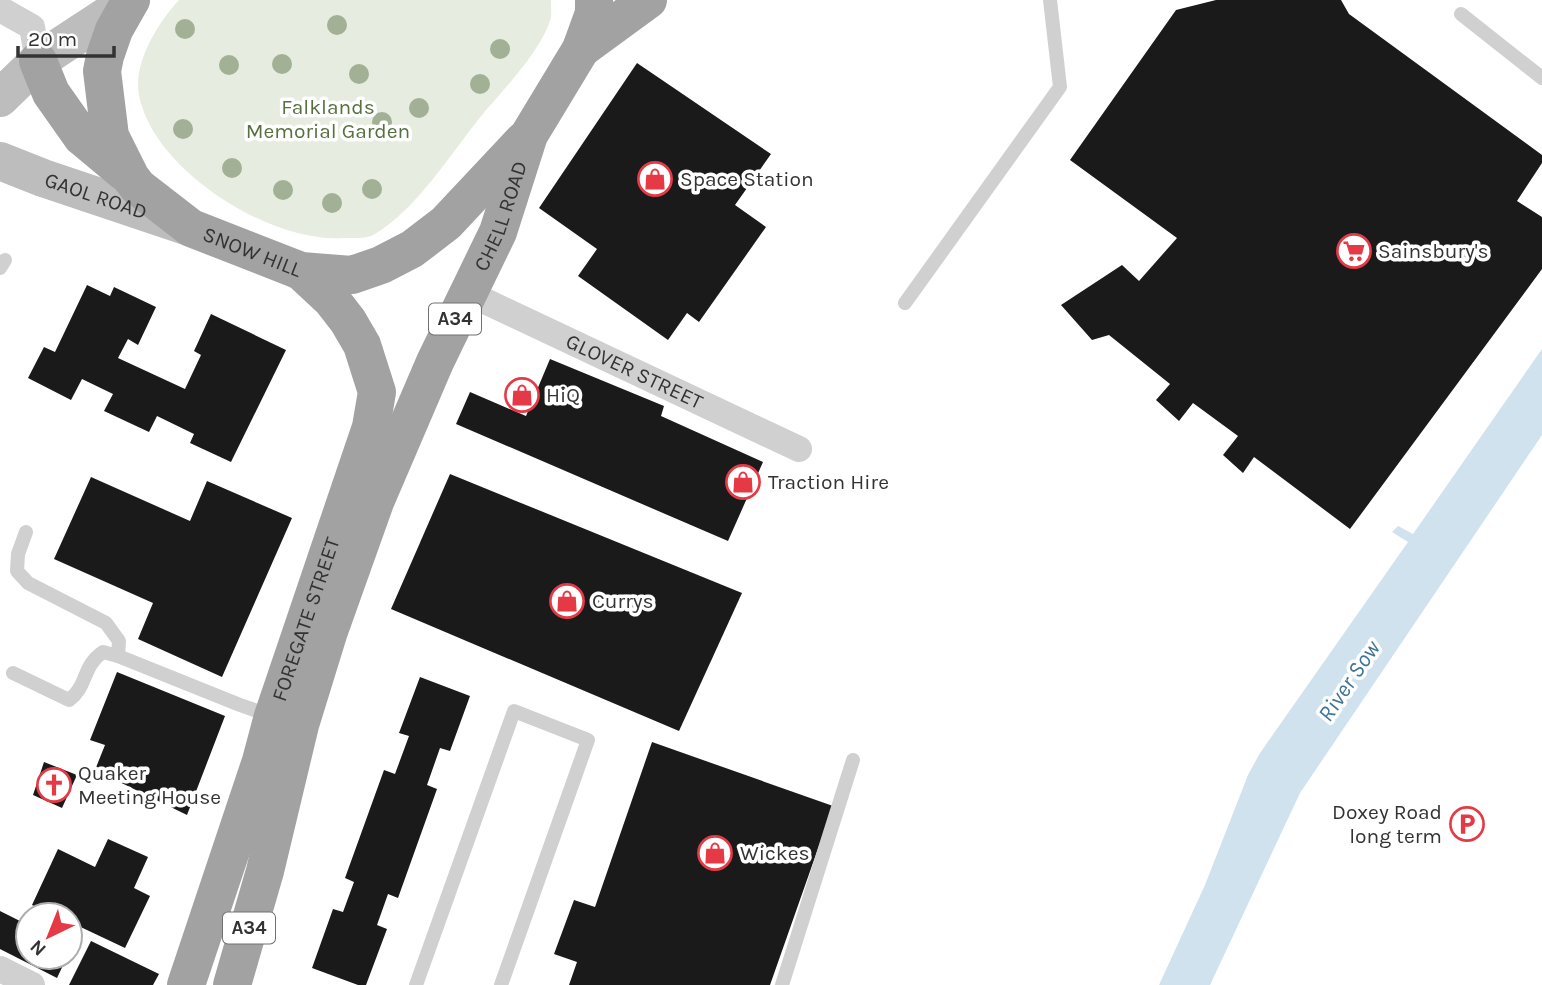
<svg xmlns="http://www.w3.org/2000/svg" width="1542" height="985" font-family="Karla,sans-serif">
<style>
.green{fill:#e6ecdf}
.water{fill:#cfe2ee}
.building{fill:#1a1a1a}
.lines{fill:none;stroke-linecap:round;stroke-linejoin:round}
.service{stroke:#d0d0d0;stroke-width:14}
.minor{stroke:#d0d0d0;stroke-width:26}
.secondary{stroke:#bdbdbd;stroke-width:38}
.trunk{stroke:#a2a2a2;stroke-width:38}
.tree{fill:#a2b095}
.labels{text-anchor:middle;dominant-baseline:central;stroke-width:7;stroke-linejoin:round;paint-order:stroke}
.shield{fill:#fff;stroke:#707070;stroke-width:2}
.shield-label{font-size:19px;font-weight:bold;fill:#333}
.park-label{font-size:21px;fill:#56703f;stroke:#fff}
.poi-label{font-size:21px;fill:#333;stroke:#fff;text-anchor:start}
.street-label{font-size:21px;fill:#333;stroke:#fff}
.water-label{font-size:23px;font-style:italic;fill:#3f7597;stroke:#fff}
</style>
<rect width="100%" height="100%" fill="#fff"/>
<!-- green -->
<path class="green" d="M179 0H551C551 7 552 15 550 21 539 54 500 93 478 120 448 158 416 209 375 234 368 239 353 238 344 238 271 244 153 170 139 95 133 62 158 23 179 0Z"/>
<!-- water -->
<path class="water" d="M1542 349V435L1300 793 1210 985H1159L1205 885 1248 775 1260 753 1408 542 1392 532 1398 526 1413 534Z"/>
<!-- building -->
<g class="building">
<path d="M1216 0H1341L1349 14 1542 155V163L1517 201 1542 217V269L1350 529 1254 457 1243 473 1223 455 1238 436 1193 403 1179 421 1156 400 1170 384 1109 335 1092 340 1061 305 1122 265 1139 281 1177 238 1070 160 1176 10Z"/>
<path d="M637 63 771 154 735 205 766 227 699 322 687 313 668 340 578 276 597 249 539 208Z"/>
<path d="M87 285 110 296 114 287 156 307 138 345 128 339 118 358 185 389 201 355 194 351 211 314 286 350 231 462 190 443 194 434 157 416 149 432 104 411 113 394 82 379 71 400 28 378 44 347 55 352Z"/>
<path d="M550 359 664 406 661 416 763 462 728 541 456 424 470 392 526 416Z"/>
<path d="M450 474 742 593 679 731 391 609Z"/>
<path d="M91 477 190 521 207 481 292 518 222 677 138 639 153 603 54 559Z"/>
<path d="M117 672 225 716 187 815 95 770 105 745 90 740Z"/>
<path d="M420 677 470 696 450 751 440 748 427 785 437 789 398 898 388 894 377 925 387 929 366 985H358L312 968 333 909 343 912 354 882 345 878 384 770 395 774 409 736 399 733Z"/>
<path d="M652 742 833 806 770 985H569L577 962 554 954 574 900 595 907Z"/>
<path d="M44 762 77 775 62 808 33 795Z"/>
<path d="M108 839 148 857 134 888 150 896 125 948 70 922V915H54L32 905 58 849 95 867Z"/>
<path d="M0 911 28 925V957H67L57 978 0 949Z"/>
<path d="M91 941 159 974 153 985H69Z"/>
</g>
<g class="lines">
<!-- service -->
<g class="service">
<path d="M1461 14 1542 78"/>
<path d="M0 268 5 260"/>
<path d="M905 303 1060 87 1050 0"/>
<path d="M26 532 18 554 17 571 28 583 106 623 119 641 118 656"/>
<path d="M13 673 69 700C88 686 82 666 103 652L118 656 240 705 272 716"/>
<path d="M416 985 514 711 588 740 501 985"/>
<path d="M782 985 853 760"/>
</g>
<!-- minor -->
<g class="minor">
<path d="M0 9 32 27 38 61"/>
<path id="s1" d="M468 293 799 449"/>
<path d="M0 969 32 985"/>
</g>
<!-- secondary -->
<g class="secondary">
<path d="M0 98 38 61 131 0"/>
<path id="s2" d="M0 161 43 178 186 226"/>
</g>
<!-- trunk -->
<g class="trunk">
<path id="s3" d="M131 0 114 30 105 56 102 71 110 136 131 178 138 187 191 228 301 271 352 275 381 265 412 249 446 223 523 141"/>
<path d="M581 49 648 0"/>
<path d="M38 61 51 93 82 137 124 172"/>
<path id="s4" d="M186 985 261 761 273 716 371 427 377 392 362 345 348 321 331 299 301 271"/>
<path id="s5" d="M232 985 265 871 300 725 329 631 375 502 435 362 498 232 529 135 581 49 594 13V0"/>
</g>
</g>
<!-- trees -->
<g class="tree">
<circle cx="337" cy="25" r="10"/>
<circle cx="185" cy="29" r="10"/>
<circle cx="500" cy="49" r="10"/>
<circle cx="282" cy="64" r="10"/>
<circle cx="229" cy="65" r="10"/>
<circle cx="359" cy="74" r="10"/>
<circle cx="480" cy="84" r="10"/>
<circle cx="419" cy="108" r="10"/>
<circle cx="382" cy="122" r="10"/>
<circle cx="183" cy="129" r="10"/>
<circle cx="232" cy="168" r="10"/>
<circle cx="372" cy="189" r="10"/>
<circle cx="283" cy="190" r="10"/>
<circle cx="332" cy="203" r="10"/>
</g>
<!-- icons -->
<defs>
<g id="shop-ring" transform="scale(1.75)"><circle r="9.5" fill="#fff" stroke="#e63946" stroke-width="1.5"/><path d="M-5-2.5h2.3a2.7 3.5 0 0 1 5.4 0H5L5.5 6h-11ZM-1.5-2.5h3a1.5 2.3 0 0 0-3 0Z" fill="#e63946"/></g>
<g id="supermarket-ring" transform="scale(1.75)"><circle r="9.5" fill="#fff" stroke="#e63946" stroke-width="1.5"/><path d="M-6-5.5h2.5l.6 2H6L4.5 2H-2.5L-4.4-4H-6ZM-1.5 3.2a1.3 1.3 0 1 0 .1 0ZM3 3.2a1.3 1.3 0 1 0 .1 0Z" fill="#e63946"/></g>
<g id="church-ring" transform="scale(1.75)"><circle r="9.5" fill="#fff" stroke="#e63946" stroke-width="1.5"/><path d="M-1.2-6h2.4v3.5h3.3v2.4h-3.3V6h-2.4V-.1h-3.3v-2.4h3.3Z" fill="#e63946"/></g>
<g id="parking-ring" transform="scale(1.75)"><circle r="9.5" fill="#fff" stroke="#e63946" stroke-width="1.5"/><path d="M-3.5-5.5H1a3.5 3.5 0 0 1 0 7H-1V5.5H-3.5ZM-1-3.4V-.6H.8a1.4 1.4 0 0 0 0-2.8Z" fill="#e63946"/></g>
</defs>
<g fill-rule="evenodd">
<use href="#shop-ring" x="655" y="179"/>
<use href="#supermarket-ring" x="1354" y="251"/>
<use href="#shop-ring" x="522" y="395"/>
<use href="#shop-ring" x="743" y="482"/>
<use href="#shop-ring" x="567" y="601"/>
<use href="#church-ring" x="54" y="785"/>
<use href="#parking-ring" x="1467" y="824"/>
<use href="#shop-ring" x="715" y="853"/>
</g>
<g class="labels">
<!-- shield labels -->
<g class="shield">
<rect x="429" y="303.5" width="52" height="31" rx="5"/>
<rect x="223" y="912.5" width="52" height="31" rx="5"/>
</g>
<g class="shield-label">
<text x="455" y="319">A34</text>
<text x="249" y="928">A34</text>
</g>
<!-- park labels -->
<g class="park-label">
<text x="328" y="107">Falklands<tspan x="328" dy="24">Memorial Garden</tspan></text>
</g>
<!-- poi labels -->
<g class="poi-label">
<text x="680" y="179">Space Station</text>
<text x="1378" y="251">Sainsbury's</text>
<text x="546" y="395">HiQ</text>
<text x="768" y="482">Traction Hire</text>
<text x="592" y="601">Currys</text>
<text x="78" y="773">Quaker<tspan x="78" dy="24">Meeting House</tspan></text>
<text x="1442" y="812" text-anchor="end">Doxey Road<tspan x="1442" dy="24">long term</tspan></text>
<text x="740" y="853">Wickes</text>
</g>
<!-- street labels -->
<g class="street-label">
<text stroke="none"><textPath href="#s2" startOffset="102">GAOL ROAD</textPath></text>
<text stroke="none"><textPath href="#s5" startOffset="817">CHELL ROAD</textPath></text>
<text stroke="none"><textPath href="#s3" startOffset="334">SNOW HILL</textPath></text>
<text stroke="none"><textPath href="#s1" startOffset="184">GLOVER STREET</textPath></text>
<text stroke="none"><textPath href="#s4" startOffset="385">FOREGATE STREET</textPath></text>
</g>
<!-- water labels -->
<g class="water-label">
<text transform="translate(1349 681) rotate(-56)">River Sow</text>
</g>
</g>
<!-- north arrow -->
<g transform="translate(49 936) rotate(223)"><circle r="33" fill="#ffffff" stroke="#adadad" stroke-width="2"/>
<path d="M0-5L12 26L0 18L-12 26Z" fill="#e63946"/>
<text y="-10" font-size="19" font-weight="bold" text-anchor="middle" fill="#333333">N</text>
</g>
<!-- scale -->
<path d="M18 46v10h96v-10" fill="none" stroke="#333333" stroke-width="3.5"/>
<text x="28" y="46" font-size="21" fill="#333333" stroke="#ffffff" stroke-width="5" paint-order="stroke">20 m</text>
</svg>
